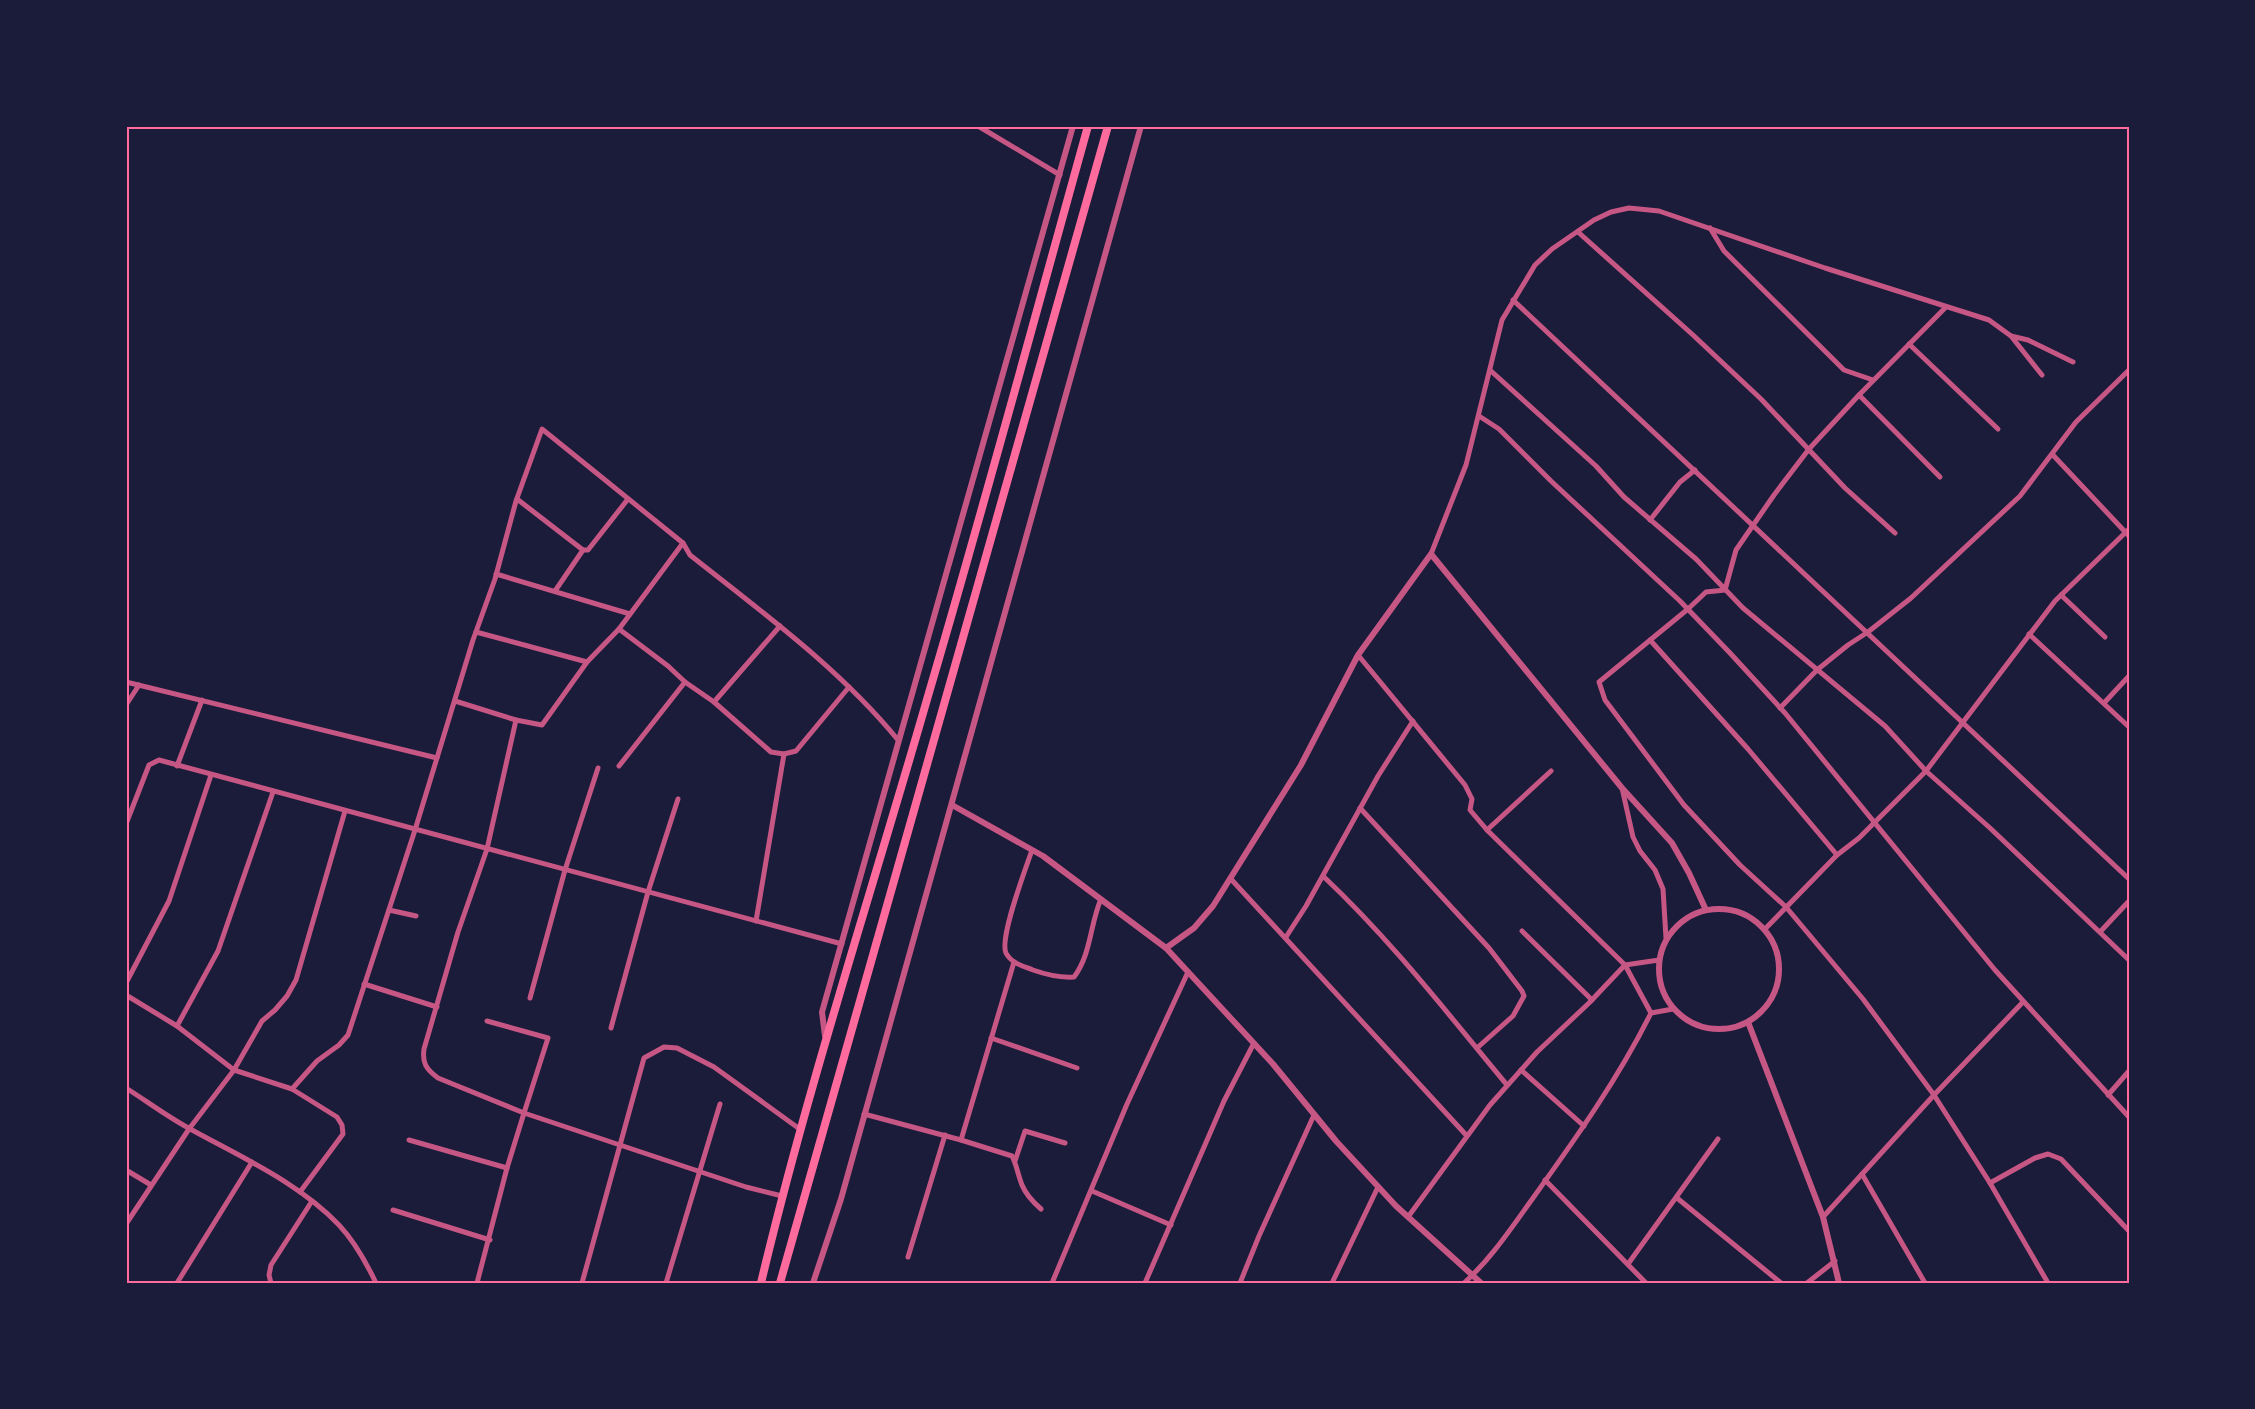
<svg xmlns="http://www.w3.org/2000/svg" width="2255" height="1409" font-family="'Open Sans',sans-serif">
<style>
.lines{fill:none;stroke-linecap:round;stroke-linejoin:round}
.minor{stroke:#c65784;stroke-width:5}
.tertiary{stroke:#c65784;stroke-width:6}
.trunk{stroke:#ff6b9d;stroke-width:8}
.neatline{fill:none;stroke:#ff6b9d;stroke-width:2}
</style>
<rect width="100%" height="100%" fill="#1b1b3a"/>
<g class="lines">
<!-- minor -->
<g class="minor">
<path d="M978 126 1060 175"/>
<path d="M1710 228 1724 251 1844 370 1873 380"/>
<path d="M1578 232 1693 335 1761 399 1845 488 1895 533"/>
<path d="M1513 300 2129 879"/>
<path d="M1946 307 1859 395 1809 449 1774 495 1736 550 1725 590 1706 592 1688 609 1599 682 1605 700 1684 805 1740 865 1786 907 1863 999 1934 1095 1990 1183 2048 1283"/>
<path d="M2011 336 2028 340 2073 362"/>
<path d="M1909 344 1998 429"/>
<path d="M1491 371 1596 466 1624 497 1696 559 1743 608 1885 726 1926 771 1990 828 2129 960"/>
<path d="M1859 395 1940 477"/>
<path d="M1479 416 1499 429 1551 481 1680 601 1730 653 1785 713 1995 970 2129 1117"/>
<path d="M2052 454 2129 536"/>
<path d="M517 499 583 550H588L628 499"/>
<path d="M1650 520 1680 482 1695 470"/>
<path d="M1431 554 1466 465 1502 320 1535 265 1552 249 1594 220 1611 212 1629 208 1659 211 1825 268 1989 320 2011 336 2042 375"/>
<path d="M496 574 630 614"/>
<path d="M555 591 583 550"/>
<path d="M2061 595 2105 637"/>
<path d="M619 629 668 666 685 682 714 702 771 752 784 754 796 751 849 687"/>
<path d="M476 632 587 662"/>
<path d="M2029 634 2129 727"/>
<path d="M1650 640 1748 749 1837 855"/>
<path d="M1358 655 1465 785 1472 799 1470 810 1487 830 1625 965 1651 1013"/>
<path d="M126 682 437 758"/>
<path d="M455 701 516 720 542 725 587 662 619 629 683 543"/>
<path d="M714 702 780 626"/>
<path d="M2104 703 2129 676"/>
<path d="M126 705 139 685"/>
<path d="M1780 708 1817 670 1848 645 1868 632 1911 598 2020 496 2076 422 2129 370"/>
<path d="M177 766 202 700"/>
<path d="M619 766 685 682"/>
<path d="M1622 788 1633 837 1640 851 1655 870 1663 889 1666 938"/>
<path d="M1360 808 1489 948 1522 991 1524 996 1513 1016 1477 1048"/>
<path d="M126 824 149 765 159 760 842 944"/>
<path d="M1487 830 1551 771"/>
<path d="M1032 850C1026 868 999 938 1006 953 1011 963 1023 966 1033 970 1047 975 1059 978 1074 977 1091 955 1090 924 1101 899"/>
<path d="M1323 876C1391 940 1448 1014 1507 1085"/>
<path d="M1230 878 1467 1136"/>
<path d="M389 910 416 916"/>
<path d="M756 921 784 754"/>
<path d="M1765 929 1837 855 1859 838 1926 771 2055 601 2129 529"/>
<path d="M1522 931 1592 1000"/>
<path d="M2100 932 2129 901"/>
<path d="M1286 937 1306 906 1378 776 1413 721"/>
<path d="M126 983 169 901 211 775"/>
<path d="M364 984 437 1007"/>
<path d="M126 995 177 1026 234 1070 292 1089 337 1117 342 1125 343 1134 300 1192"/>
<path d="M530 998 565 870 598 768"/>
<path d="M487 1021 548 1038 524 1113 438 1078C426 1069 422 1063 424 1049L458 932 487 849 516 720"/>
<path d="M177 1026 218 951 273 792"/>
<path d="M611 1028 648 892 678 799"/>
<path d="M991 1038 1077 1068"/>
<path d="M1521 1070 1584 1126"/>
<path d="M126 1088C148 1102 169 1118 192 1130 243 1158 299 1183 339 1225 355 1242 366 1262 376 1283"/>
<path d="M292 1089 317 1061 339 1045 348 1035 415 830 473 640 495 579 516 501 542 429 683 543 690 555C762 612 839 668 898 740"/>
<path d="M2108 1095 2129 1071"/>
<path d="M864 1114 961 1140 1012 1156C1017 1166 1018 1175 1022 1185 1026 1195 1033 1202 1041 1209"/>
<path d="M409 1140 507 1168"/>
<path d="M961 1140 1014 962"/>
<path d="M1015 1161 1025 1131 1065 1143"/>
<path d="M126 1170 151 1185"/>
<path d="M1862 1174 1925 1283"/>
<path d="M1545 1180 1646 1283"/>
<path d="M1990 1183 2035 1158 2048 1154 2061 1159 2129 1231"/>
<path d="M1092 1191 1171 1225"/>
<path d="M1677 1198 1781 1283"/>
<path d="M393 1210 490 1240"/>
<path d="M1408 1217 1490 1105 1537 1052 1589 1003 1625 965 1659 960"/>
<path d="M1823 1217 1934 1095 2023 1002"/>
<path d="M126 1224 189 1129 234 1070 262 1021 275 1010 287 996 296 980 345 811"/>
<path d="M908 1257 945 1135"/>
<path d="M1628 1264 1718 1139"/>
<path d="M177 1283 252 1162"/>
<path d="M271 1283 269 1275 271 1265 312 1201"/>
<path d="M477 1283 507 1168 524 1113 746 1187 782 1196"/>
<path d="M582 1283 644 1058 664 1047 677 1048 714 1067 801 1130"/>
<path d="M666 1283 720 1104"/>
<path d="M1052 1283 1127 1104 1188 972"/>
<path d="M1145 1283 1224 1101 1254 1043"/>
<path d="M1240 1283 1259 1236 1314 1115"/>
<path d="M1332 1283 1378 1187"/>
<path d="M1464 1283C1491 1259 1512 1227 1533 1198 1576 1138 1618 1079 1651 1013L1673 1009"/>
<path d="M1807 1283 1835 1261"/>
</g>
<!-- tertiary -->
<g class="tertiary">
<path d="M952 805 1043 856 1166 948 1194 928 1213 906 1301 765 1358 655 1431 554 1622 788 1672 843 1689 873 1706 910"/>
<circle cx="1719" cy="969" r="60"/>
<path d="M1166 948 1273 1064 1336 1141 1396 1206 1481 1283"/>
<path d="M1748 1022 1823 1217 1839 1283"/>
<path d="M825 1036 822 1012 1073 126"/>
<path d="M813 1283 841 1199 1141 126"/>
</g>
<!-- trunk -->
<g class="trunk">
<path d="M761 1283C808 1085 872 891 928 696 984 507 1035 316 1088 126"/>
<path d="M780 1283 1108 126"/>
</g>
</g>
<!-- border -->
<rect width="2255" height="1409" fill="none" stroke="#1b1b3a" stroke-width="255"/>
<rect x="128" y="128" width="2000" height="1154" class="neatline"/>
</svg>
